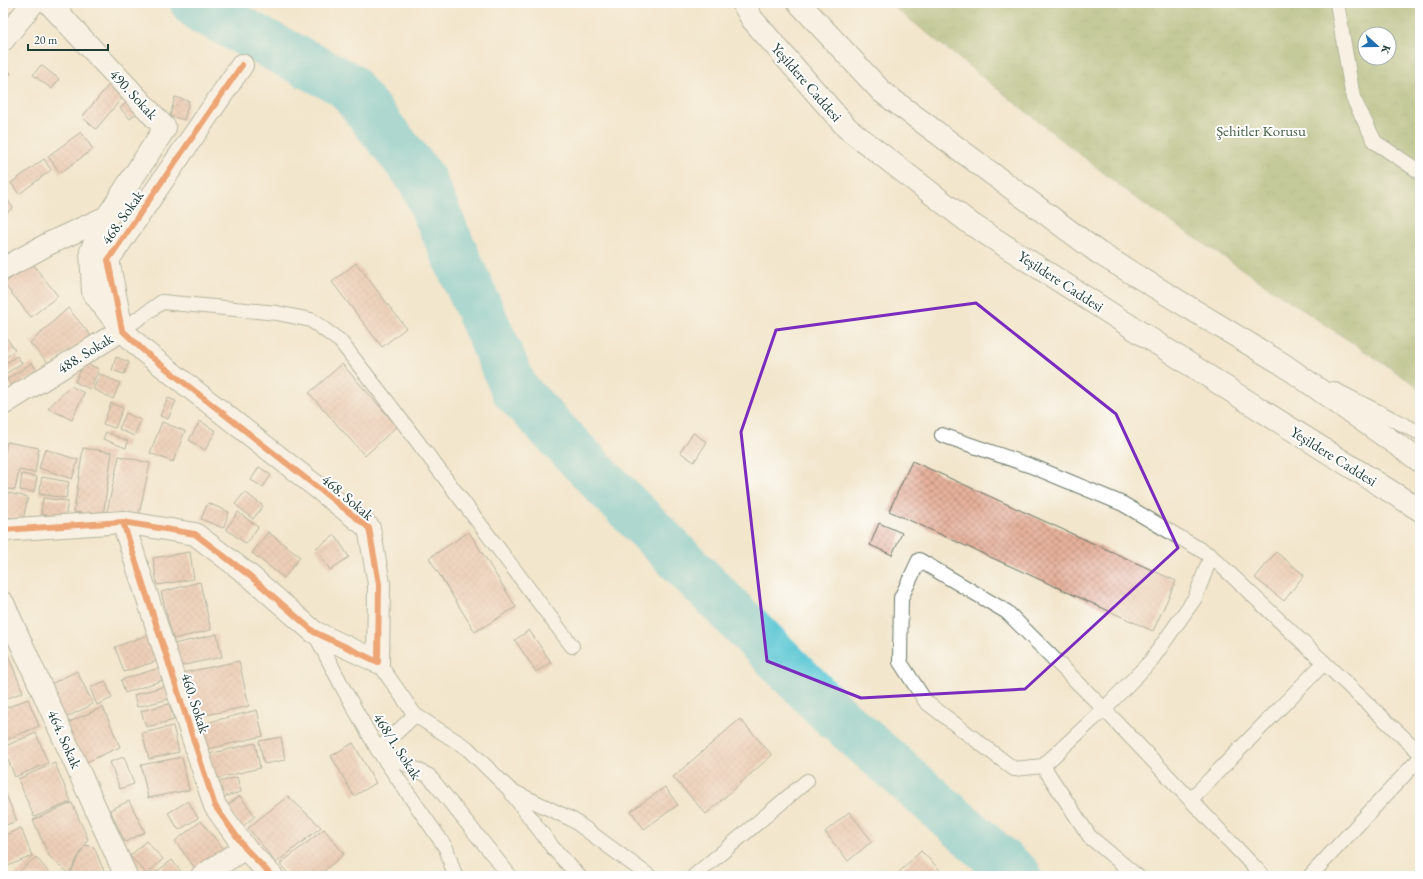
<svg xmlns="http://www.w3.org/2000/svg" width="1423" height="879" font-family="'EB Garamond',serif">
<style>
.forest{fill:url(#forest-crowns);stroke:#567248;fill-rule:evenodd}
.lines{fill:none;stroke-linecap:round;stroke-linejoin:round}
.river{stroke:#5ac6d3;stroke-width:48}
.building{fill:url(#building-cross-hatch)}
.service-casing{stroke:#697869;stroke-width:16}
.minor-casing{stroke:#697869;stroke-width:24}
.trunk-casing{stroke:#697869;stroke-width:24}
.service{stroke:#fff;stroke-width:14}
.minor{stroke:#fff;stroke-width:22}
.trunk{stroke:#fff;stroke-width:22}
.cycleway-casing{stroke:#fff;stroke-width:8}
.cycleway{stroke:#e8590c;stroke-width:6}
.marked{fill:none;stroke:#7b2cbf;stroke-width:3;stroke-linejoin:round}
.labels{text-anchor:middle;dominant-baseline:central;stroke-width:4;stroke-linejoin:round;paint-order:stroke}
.street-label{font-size:15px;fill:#1f3d34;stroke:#fff}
.park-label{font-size:15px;fill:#435e40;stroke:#fff}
</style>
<defs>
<pattern id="forest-crowns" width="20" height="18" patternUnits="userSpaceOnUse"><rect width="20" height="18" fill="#8ca85b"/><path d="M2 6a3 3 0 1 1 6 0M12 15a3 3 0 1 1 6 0" fill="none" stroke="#728a4c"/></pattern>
<pattern id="building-cross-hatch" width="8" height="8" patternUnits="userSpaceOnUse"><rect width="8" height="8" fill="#e6b09b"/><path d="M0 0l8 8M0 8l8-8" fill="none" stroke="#ba907f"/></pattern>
</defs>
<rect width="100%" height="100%" fill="#fff"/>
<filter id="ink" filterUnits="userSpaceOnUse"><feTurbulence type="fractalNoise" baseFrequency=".025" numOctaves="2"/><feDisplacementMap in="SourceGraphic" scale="8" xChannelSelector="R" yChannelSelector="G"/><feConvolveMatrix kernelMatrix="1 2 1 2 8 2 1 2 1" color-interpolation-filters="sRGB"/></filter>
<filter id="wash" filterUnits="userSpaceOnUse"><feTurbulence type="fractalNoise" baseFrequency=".012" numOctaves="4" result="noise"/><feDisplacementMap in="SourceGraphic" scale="16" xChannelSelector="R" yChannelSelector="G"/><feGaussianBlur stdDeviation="0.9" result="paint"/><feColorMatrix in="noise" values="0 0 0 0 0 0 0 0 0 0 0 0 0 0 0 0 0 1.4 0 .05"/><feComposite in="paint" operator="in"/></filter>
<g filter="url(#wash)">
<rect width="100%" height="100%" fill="#f2e6cc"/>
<!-- forest -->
<path class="forest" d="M889 3H1420V388L1134 197ZM1365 34H1389V58H1365Z"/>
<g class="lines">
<!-- river -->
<path class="river" d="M194 3 204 11 347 85 421 178 515 390 601 480 832 713 1018 876"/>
</g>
<g id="blocks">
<!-- building -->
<g class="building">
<path d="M41 65 59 79 52 89 33 75Z"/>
<path d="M3 67 11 73 3 84Z"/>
<path d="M112 81 126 93 96 129 82 117Z"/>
<path d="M175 97 189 101 184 120 170 116Z"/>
<path d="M130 100 139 111 130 119 120 108Z"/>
<path d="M81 132 93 149 60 173 48 156Z"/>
<path d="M44 159 51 170 19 194 11 183Z"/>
<path d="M3 193 13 208 3 215Z"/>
<path d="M31 262 58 296 31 317 4 284Z"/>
<path d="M356 263 406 328 382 347 332 282Z"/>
<path d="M68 308 92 337 49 364 30 343Z"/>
<path d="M6 337 15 350 3 360V339Z"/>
<path d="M17 356 22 363 4 375 3 365Z"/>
<path d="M116 357 129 362 124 374 112 370Z"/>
<path d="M32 363 39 373 13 389 7 379Z"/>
<path d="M84 363 99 369 90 389 75 382Z"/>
<path d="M342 364 397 426 365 456 309 393Z"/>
<path d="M100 374 120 383 113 399 93 389Z"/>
<path d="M71 386 84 393 72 420 48 408Z"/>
<path d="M168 398 176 401 168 419 160 416Z"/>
<path d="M111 403 123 408 115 428 103 424Z"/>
<path d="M126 413 141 420 134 436 119 429Z"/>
<path d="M200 421 216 431 205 450 189 440Z"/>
<path d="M162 422 185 431 173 462 150 453Z"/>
<path d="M106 432 128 441 126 448 103 439Z"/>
<path d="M693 433 707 442 694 462 680 452Z"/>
<path d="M7 442 39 448 35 473 19 470 15 490 3 488V463Z"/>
<path d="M83 448 112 452 103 516 74 512Z"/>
<path d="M45 449 78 460 72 479 39 468Z"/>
<path d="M119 456 150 463 138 519 107 512Z"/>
<path d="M912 461 1176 581 1153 631 889 511Z"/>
<path d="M259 467 271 475 263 487 251 480Z"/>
<path d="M22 474 37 477 34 492 20 490Z"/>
<path d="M42 477 69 482 66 498 39 494Z"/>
<path d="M3 492 28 497 23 520 3 516Z"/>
<path d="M245 492 263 506 253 519 235 504Z"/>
<path d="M43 498 68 501 65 518 41 514Z"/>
<path d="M208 503 229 512 223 528 201 519Z"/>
<path d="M238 512 258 527 246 544 226 529Z"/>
<path d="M879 523 902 533 892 555 870 545Z"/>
<path d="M268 532 300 557 284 578 252 553Z"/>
<path d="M469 532 516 607 475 632 429 558Z"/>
<path d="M335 535 349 557 330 570 316 548Z"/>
<path d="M190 552 194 579 157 585 153 558Z"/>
<path d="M1276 552 1304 575 1284 601 1255 578Z"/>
<path d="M200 582 211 630 173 639 161 592Z"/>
<path d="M529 630 551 662 536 672 515 640Z"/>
<path d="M217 634 222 657 180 666 174 644Z"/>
<path d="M148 635 157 661 124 672 115 647Z"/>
<path d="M3 638 8 649 3 651Z"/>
<path d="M8 655 23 692 3 700V657Z"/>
<path d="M239 661 249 706 192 718 182 673Z"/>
<path d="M159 668 163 680 125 693 121 680Z"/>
<path d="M77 671 93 704 63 719 47 686Z"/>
<path d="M105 681 112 698 97 705 90 688Z"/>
<path d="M165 686 169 699 137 707 134 695Z"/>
<path d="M28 699 39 726 3 741V709Z"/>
<path d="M169 704 174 720 146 727 141 711Z"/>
<path d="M103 707 120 747 82 764 65 724Z"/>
<path d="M257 710 263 736 204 750 198 725Z"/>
<path d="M740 719 772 755 706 814 673 777Z"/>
<path d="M173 726 179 752 149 759 142 733Z"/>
<path d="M36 733 48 763 15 777 3 747Z"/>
<path d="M281 737 285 760 264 764 259 741Z"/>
<path d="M255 743 260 768 215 779 209 754Z"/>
<path d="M353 743 376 783 354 796 331 756Z"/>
<path d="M124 757 134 784 120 789 110 762Z"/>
<path d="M182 757 189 790 148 798 141 765Z"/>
<path d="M55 763 71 802 34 817 18 779Z"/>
<path d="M237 777 241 792 219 798 215 783Z"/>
<path d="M665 787 678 805 644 829 631 811Z"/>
<path d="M4 790 17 821 3 826V791Z"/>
<path d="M240 796 255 816 242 827 226 806Z"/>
<path d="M288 796 321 827 276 863 248 828Z"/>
<path d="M129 801 145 832 125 842 110 810Z"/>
<path d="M188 801 198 818 179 830 168 813Z"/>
<path d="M72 803 88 839 84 845 94 847 106 876H69L83 848 69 874 49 856 33 820Z"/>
<path d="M849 812 872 841 848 861 825 832Z"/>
<path d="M201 821 225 851 198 872 175 841Z"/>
<path d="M21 828 32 856 3 868V836Z"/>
<path d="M324 829 344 854 318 876H290L280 864Z"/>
<path d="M146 841 163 859 147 874 130 856Z"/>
<path d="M921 851 946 876H895Z"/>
<path d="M36 857 52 876H14Z"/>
<path d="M172 860 184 876H151Z"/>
</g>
</g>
</g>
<g filter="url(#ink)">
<use href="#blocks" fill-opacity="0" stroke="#697869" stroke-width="1"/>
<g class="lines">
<!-- service casing -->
<g class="service-casing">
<g id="service">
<path d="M1337 3 1353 98 1375 142 1420 172"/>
<path d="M122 330 162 302 277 313 311 320 340 341 383 396 572 646"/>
<path d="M1333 389 1420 433"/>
<path d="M942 435 1034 467 1123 504 1211 556 1195 598 1150 662 1104 709 1043 766 1014 769 926 702 900 662 901 598 919 560 1007 612 1104 709 1263 876"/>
<path d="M1211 556 1420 753"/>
<path d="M314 632 343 688 378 750 446 848 455 876"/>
<path d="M378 662 415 715 467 748 510 790 573 820 649 876"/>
<path d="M415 715 378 750 429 776 510 876"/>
<path d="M1043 766 1090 837 1137 876"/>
<path d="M511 792 553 848 579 876"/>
<path d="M1191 799 1324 663"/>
<path d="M694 876 807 781"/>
<path d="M1310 876 1420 758"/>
</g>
</g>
<!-- minor casing -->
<g class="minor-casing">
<g id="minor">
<path d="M3 40 33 3"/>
<path d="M3 269 48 244 107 217 165 128 49 3"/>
<path d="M3 404 122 330 93 292 91 251 107 217"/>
<path d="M123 522 215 806 245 848 272 876"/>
<path d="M3 530 123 522 195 534 250 576 314 632 378 662 379 584 369 528 145 352 122 330 108 260 242 65"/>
<path d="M3 603 126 876"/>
<path d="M202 876 245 848"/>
</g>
</g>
<!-- trunk casing -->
<g class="trunk-casing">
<g id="trunk">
<path d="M743 3 752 19 847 128 971 224 1250 403 1420 510"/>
<path d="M799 3 882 92 1099 253 1284 365 1420 461"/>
</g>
</g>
<!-- service -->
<use href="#service" class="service"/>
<!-- minor -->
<use href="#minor" class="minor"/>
<!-- trunk -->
<use href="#trunk" class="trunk"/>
<!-- cycleway casing -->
<g class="cycleway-casing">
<g id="cycleway">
<path d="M123 522 215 806 245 848 272 876"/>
<path d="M3 530 123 522 195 534 250 576 314 632 378 662 379 584 369 528 145 352 122 330 108 260 242 65"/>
</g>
</g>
<!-- cycleway -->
<use href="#cycleway" class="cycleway"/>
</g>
</g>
<!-- marked area -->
<path d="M0 0H1423V879H0ZM976 303 1116 414 1178 548 1025 689 861 698 767 661 741 432 776 330Z" fill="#f2e6cc" fill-opacity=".55" fill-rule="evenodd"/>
<path class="marked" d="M976 303 1116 414 1178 548 1025 689 861 698 767 661 741 432 776 330Z"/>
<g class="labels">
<!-- street labels -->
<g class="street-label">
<text transform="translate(807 82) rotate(49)">Yeşildere Caddesi</text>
<text transform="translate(134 94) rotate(47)">490. Sokak</text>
<text transform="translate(122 217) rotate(-55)">468. Sokak</text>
<text transform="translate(1061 281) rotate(33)">Yeşildere Caddesi</text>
<text transform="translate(85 353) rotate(-32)">488. Sokak</text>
<text transform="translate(1334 456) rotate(32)">Yeşildere Caddesi</text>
<text transform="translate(348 497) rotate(40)">468. Sokak</text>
<text transform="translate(196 703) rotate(72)">460. Sokak</text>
<text transform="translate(65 739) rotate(66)">464. Sokak</text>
<text transform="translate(398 746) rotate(57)">468/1. Sokak</text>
</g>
<!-- park labels -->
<g class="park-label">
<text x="1261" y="130">Şehitler Korusu</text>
</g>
</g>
<!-- margin -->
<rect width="1423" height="879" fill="none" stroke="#fff" stroke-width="16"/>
<!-- north arrow -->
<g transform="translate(1377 46) rotate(111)"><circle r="19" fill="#ffffff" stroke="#a5b1ae"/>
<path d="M0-3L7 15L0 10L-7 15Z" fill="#1f6fb2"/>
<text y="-6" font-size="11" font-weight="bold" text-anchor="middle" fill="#1f3d34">K</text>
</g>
<!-- scale -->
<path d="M28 44v6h80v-6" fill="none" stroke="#1f3d34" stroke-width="2"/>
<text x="34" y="44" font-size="12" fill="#1f3d34" stroke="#ffffff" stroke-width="3" paint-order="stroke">20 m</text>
</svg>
